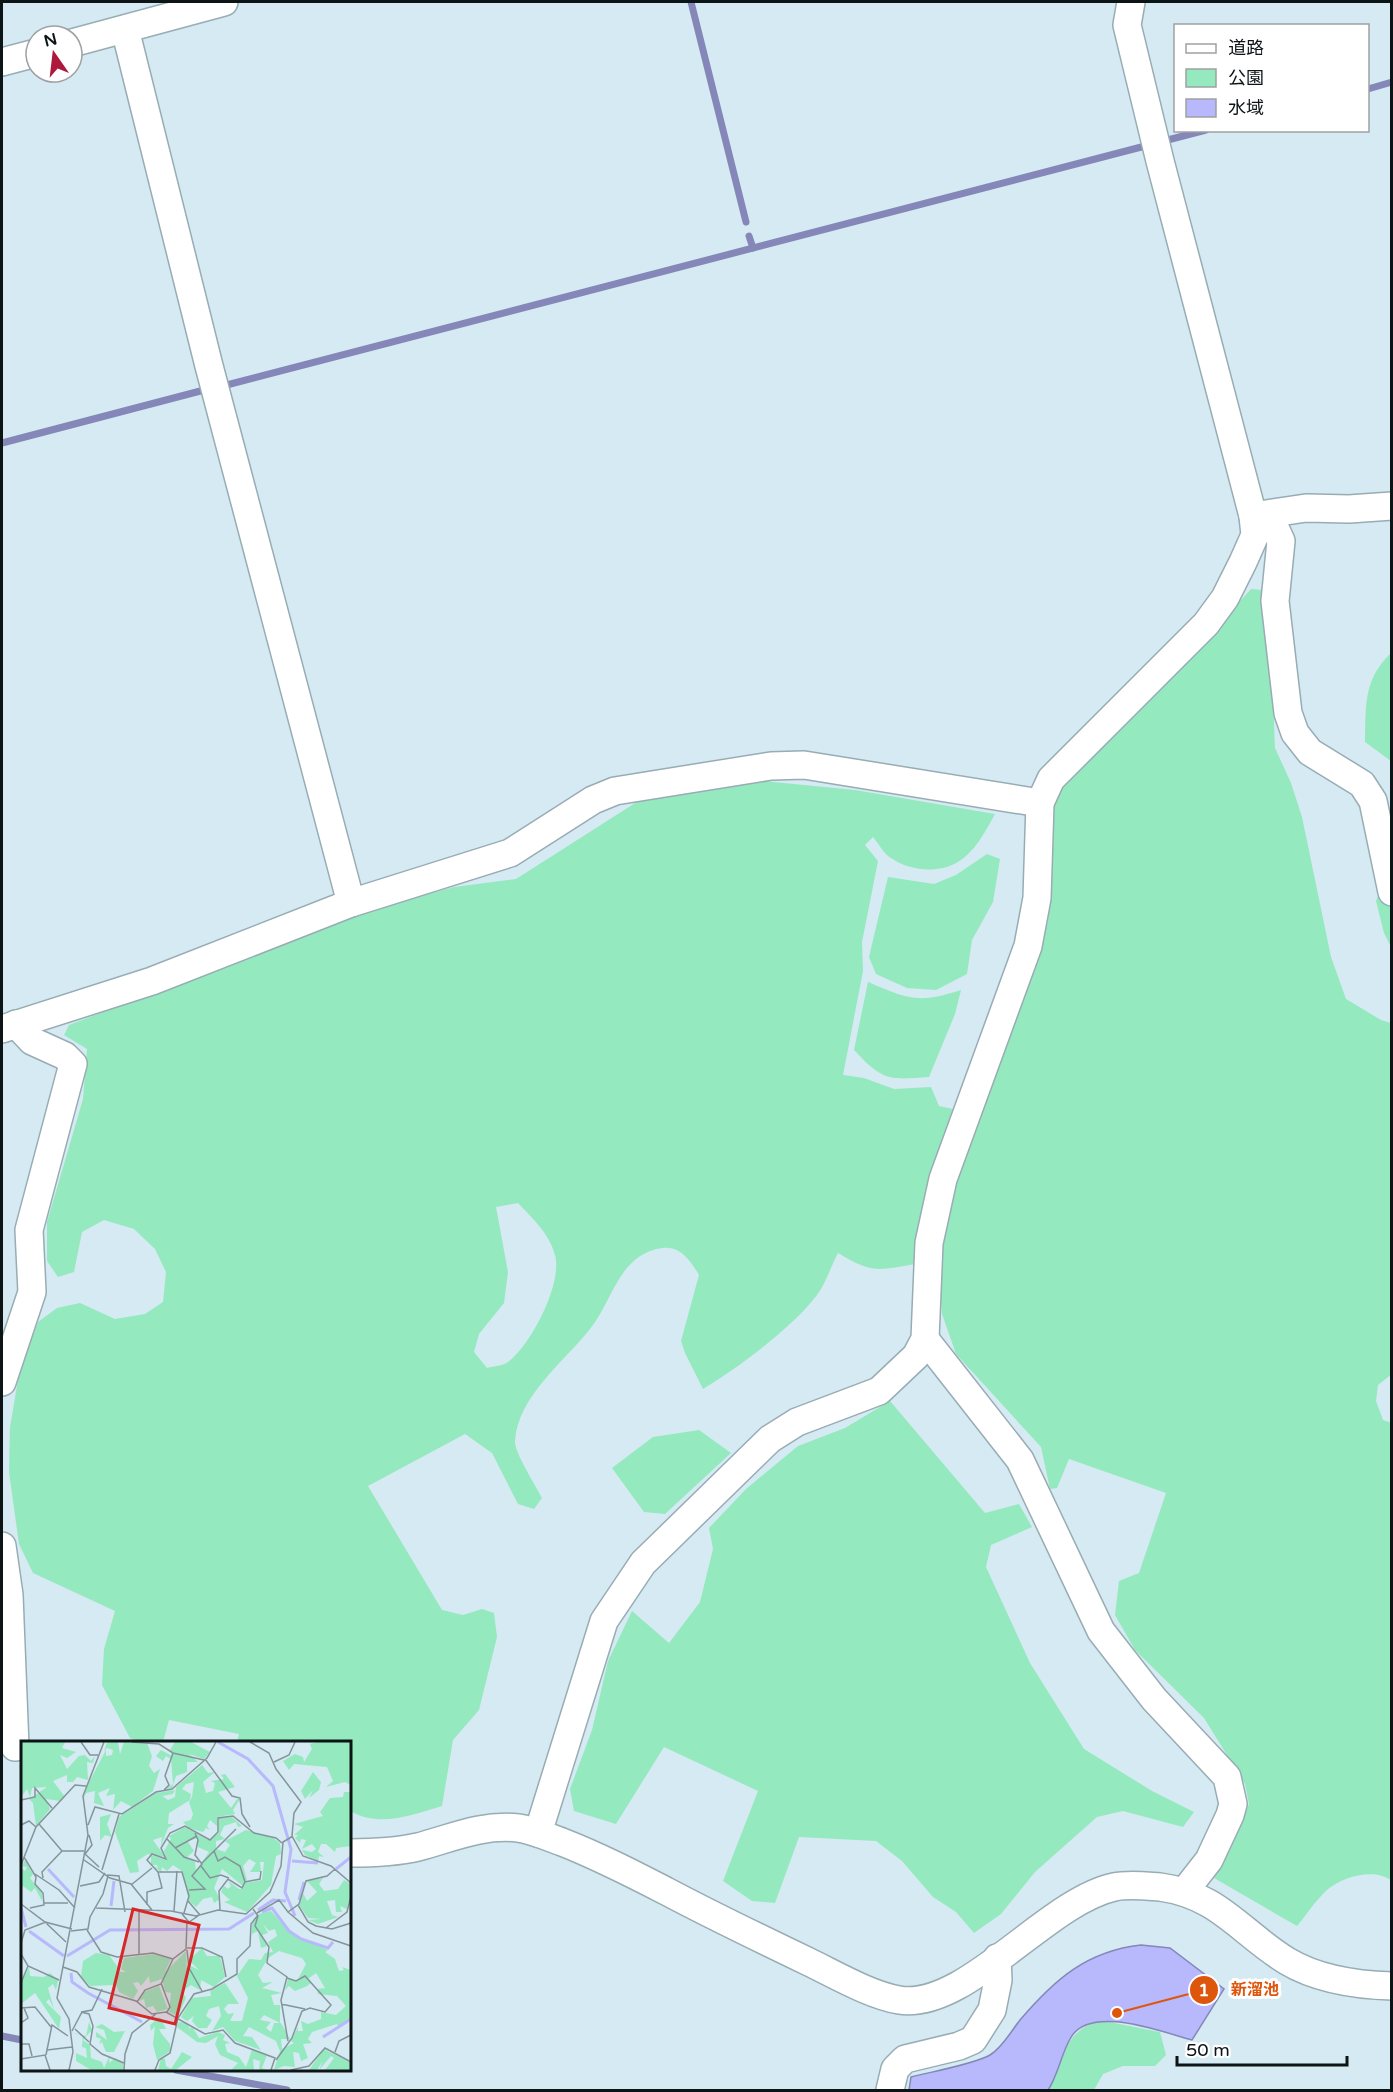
<svg xmlns="http://www.w3.org/2000/svg" width="1393" height="2092" font-family="'Varela Round','Noto Sans JP',sans-serif">
<style>
.green{fill:#95e9bf;fill-rule:evenodd}
.water{fill:#b8b8fc;stroke:#8487b7;stroke-width:1.5}
.lines{fill:none;stroke-linecap:round;stroke-linejoin:round}
.stream{stroke:#8487b7;stroke-width:7}
.minor-casing{stroke:#98acb4;stroke-width:30}
.minor{stroke:#fff;stroke-width:27}
.inset-river{fill:none;stroke:#b8b8fc;stroke-width:3}
.inset-road{fill:none;stroke:#85949a;stroke-width:1.5}
.view{fill:#d62828;fill-opacity:0.15;stroke:#d62828;stroke-width:3}
.inset-edge{fill:none;stroke:#0c1416;stroke-width:3}
.leader{fill:none;stroke:#dd560c;stroke-width:2}
.callout-dot{fill:#dd560c;stroke:#fff;stroke-width:2}
.mark-label{font-size:18px;text-anchor:middle;font-weight:bold;fill:#fff}
.callout-label{font-size:16px;text-anchor:middle;font-weight:bold;fill:#dd560c;stroke:#fff;stroke-width:6;stroke-linejoin:round;paint-order:stroke}
</style>
<rect width="100%" height="100%" fill="#d5eaf2"/>
<!-- green -->
<g class="green">
<path d="M1251 589 1263 590 1273 697 1275 748 1291 783 1302 817 1331 957 1346 999 1381 1020 1391 1023 1392 1374 1378 1385 1376 1401 1383 1420 1392 1423 1391 1880C1374 1868 1343 1876 1327 1890 1316 1900 1307 1914 1297 1926L1214 1878 1249 1804 1245 1784 1204 1718 1135 1650 1115 1615 1119 1581 1139 1573 1166 1493 1069 1459 1057 1488 1050 1489 1041 1447 956 1354 942 1314 938 1262 951 1176 1002 1054 1048 922 1052 809 1062 785 1197 648Z"/>
<path d="M1391 653V761L1365 742C1366 706 1363 680 1391 653Z"/>
<path d="M763 781 855 790 995 814C986 830 976 851 958 862 938 874 910 871 891 858 884 854 878 843 873 837L865 845 878 861 862 942 863 971 843 1075 864 1078 894 1089 931 1087 939 1106 953 1109 915 1264C877 1271 871 1273 838 1253 831 1266 826 1283 817 1295 793 1327 738 1368 703 1389L685 1353 681 1341 699 1275C691 1261 680 1245 662 1248 618 1255 614 1299 590 1329 564 1362 518 1396 515 1441 514 1452 536 1486 542 1498L534 1509 518 1504 492 1453 465 1434 368 1486 442 1610 463 1615 482 1609 494 1613 497 1637 479 1710 453 1740 442 1806C412 1815 380 1828 350 1811V1742H237L239 1734 169 1720 163 1742H140L130 1738 102 1685 104 1649 115 1611 33 1573 19 1544 9 1472 10 1427 19 1374 38 1322 57 1308 80 1303 115 1319 145 1314 163 1302 166 1272 155 1249 134 1229 104 1220 82 1232 74 1272 58 1277 47 1261V1222L83 1099 87 1049 64 1035 69 1025 374 909 454 887 516 879 643 798ZM518 1203C533 1219 549 1233 555 1255 563 1283 531 1345 508 1362 503 1366 494 1366 487 1368L474 1352 479 1334 504 1303 508 1272 496 1207Z"/>
<path d="M987 854 1000 859 993 902 972 940 967 974 936 990 907 988 876 974 869 957 888 877 934 884 956 875Z"/>
<path d="M1391 862V947L1384 933 1376 901Z"/>
<path d="M868 982C908 999 918 1004 961 990L955 1014 929 1077C888 1080 883 1081 854 1050Z"/>
<path d="M890 1401 985 1513 1019 1504 1032 1527 991 1545 986 1567 1030 1663 1084 1749 1152 1791 1194 1812 1183 1827 1123 1811 1097 1817 1035 1872 1001 1914 974 1933 956 1912 933 1897 902 1861 876 1841 799 1837 775 1903 752 1901 723 1881 758 1791 664 1747 616 1824 574 1811 570 1789 592 1730 608 1661 632 1611 669 1643 700 1602 713 1549 709 1528 746 1489 798 1446 845 1428Z"/>
<path d="M699 1430 731 1453 665 1514 644 1512 612 1468 653 1437Z"/>
<path d="M1099 2020 1160 2032 1166 2055 1155 2066H1123L1103 2074 1094 2090H1048C1069 2058 1057 2037 1099 2020Z"/>
</g>
<!-- water -->
<path class="water" d="M1141 1945 1170 1948 1224 1989 1192 2040C1162 2032 1088 2003 1070 2039 1061 2055 1058 2075 1048 2090H909L911 2077C930 2072 975 2064 990 2055 1002 2048 1012 2030 1020 2020 1055 1979 1087 1951 1141 1945Z"/>
<g class="lines">
<!-- stream -->
<g class="stream">
<path d="M691 2 746 222"/>
<path d="M1368 89 1392 82"/>
<path d="M1160 142 1206 130"/>
<path d="M749 236 753 248"/>
<path d="M219 387 1149 145"/>
<path d="M2 443 208 389"/>
<path d="M2 2036 22 2040"/>
<path d="M176 2070 287 2090"/>
</g>
<!-- minor casing -->
<g class="minor-casing">
<g id="minor">
<path d="M125 29 209 366 351 903"/>
<path d="M72 43 224 2"/>
<path d="M2 62 36 53"/>
<path d="M1269 515 1281 541 1275 601 1288 713 1295 733 1310 752 1362 784 1373 801 1392 892"/>
<path d="M1253 516 1306 508 1349 509 1392 506"/>
<path d="M2 1029 152 981 351 903 510 853 593 800 615 791 771 766 804 765 1040 803"/>
<path d="M925 1339 1020 1460 1101 1631 1154 1699 1227 1777 1233 1804 1230 1815 1209 1860 1184 1892"/>
<path d="M2 1382 32 1292 29 1230 73 1064 65 1056 32 1041 16 1024"/>
<path d="M2 1546 9 1595 15 1747"/>
<path d="M538 1833 604 1621 643 1563 770 1439 797 1422 879 1391 916 1356 925 1339 929 1243 943 1179 1028 946 1037 898 1040 803 1051 779 1206 624 1225 598 1243 562 1255 535 1253 516 1160 161 1127 25 1131 2"/>
<path d="M350 1853C372 1853 396 1852 418 1847 452 1838 482 1824 518 1828 533 1830 548 1837 562 1842 598 1856 631 1873 666 1891 713 1916 761 1939 809 1962 836 1975 870 1995 899 2000 965 2011 1046 1902 1114 1887 1129 1884 1145 1886 1160 1887 1219 1895 1240 1932 1287 1961 1317 1979 1357 1985 1392 1986"/>
<path d="M890 2090 895 2069 905 2059 959 2046 973 2040 992 2010 998 1980 997 1958"/>
</g>
</g>
<!-- minor -->
<use href="#minor" class="minor"/>
</g>
<!-- overview -->
<g transform="translate(21 1741)">
<rect width="330" height="330" fill="#d5eaf2"/>
<path d="M0 1H44L41 7 55 11 46 17 39 14 46 28 58 15 64 14 70 20 74 15 72 22 66 21 67 39 56 36 52 41H46V34L32 40 44 56 40 60 25 58 29 68 15 85 12 62 8 58 26 46 11 47 9 56 6 48 0 56ZM86 1H97L99 13 103 1 126 2 131 15 128 25 133 32 139 28 132 50 111 66 100 60 92 69 94 53 85 55 89 47 77 52 83 65 73 62 74 50 65 52 62 60 65 47 85 9V15L91 14 92 9 86 7 83 10ZM154 1H170L189 11 183 18 168 13 177 21H166V31L155 35 151 47 144 48 152 43 150 18 145 15 142 20 135 15 140 9 151 15 149 9ZM297 1H330V44L324 41 305 46 312 40 306 26 273 23 268 29 262 20 274 13 282 16 283 21 291 8 289 3ZM181 24 187 32 194 31 182 41 185 52 192 50 194 42 190 40 203 38 200 34 204 33 214 46 197 51 210 67 216 58H219L212 69 214 73 196 76V85L189 79 186 85 189 89 185 87 182 91 168 87 162 81 170 79 172 73 168 61 171 56 173 41 165 43 161 48 170 53 169 59 148 72 147 83H153L147 87 140 105 141 96 132 99 144 116 127 113 116 120 118 131 109 132 94 91 98 76 135 52 154 49 152 53 141 55 147 59 154 56 155 46ZM292 31 300 41 298 49 288 57 292 49 284 58 280 50ZM323 51H330V105L315 107 314 111 305 103H300L297 111 303 116 298 115 297 120 284 114 281 109 291 111 295 108 291 103 281 108 285 99 280 98 279 102 274 97 277 94H273L282 86 273 83 302 75 299 71 309 57 322 56ZM90 73 86 83 91 96 84 94 79 100V76ZM211 76 221 85 217 86 215 81 203 85 199 94 204 98 195 100V108L204 111 209 104 204 100 225 89 252 97 259 102 260 113 255 115 250 144 226 171 203 161 209 159 200 151 203 145 207 148 210 145 207 140 218 148H221L224 142 241 139 243 121H239L240 131H229L235 122 228 118 222 125 226 139 222 145 201 128 193 147 199 158 193 162 191 156 182 158 175 166 168 160 161 130 152 124 146 130 141 126 140 131 132 125 137 127 136 124H130V114L146 119 143 110 150 98 148 95 164 86 187 99 198 92V77ZM177 97V106L188 111 175 130 174 121 166 116 173 110 167 101H162ZM4 119 12 133 9 137 21 152V160L14 147 10 151 2 145 0 150V127L4 130 6 126 1 125ZM302 137 298 143 303 150 317 148 323 139 330 143V151L326 168 319 165 321 171H315L314 159 306 160 311 174 317 176 297 183 287 179 301 178 287 177 278 164 282 152 286 160 296 151 286 140ZM250 170 272 194 307 209 304 211 314 218 318 230 323 229 321 226 330 229V278L318 287 316 283 291 291 287 298 291 302 282 303 287 317 280 320 278 312 272 311 274 326 263 325 253 329 259 310 255 300 228 286 222 295 231 296 240 309 214 300 202 286 191 290 200 275 198 265 188 268 185 275 191 279 186 287H177L171 280 173 275 166 280 160 276 171 257 190 255 189 250 204 242 218 263H207L203 268 207 273 213 272 209 280H221L227 257 216 235 228 218 240 219 244 212 252 211 247 201 256 195 254 188 248 190 242 183 247 192 241 194 246 205 240 207 237 190 231 193V183L238 173ZM258 210 281 217 285 223 276 240 267 238 264 249 268 245 274 250 286 245 290 242 287 238 295 232 304 247 296 248 297 253 316 255 325 265 315 274 300 271V278L287 283 280 280 282 290H277V286L270 300 273 302 261 308 260 298H269L260 282H253L250 291 245 287 250 281 239 279 243 274 259 282V264H253L250 254 261 252 241 247 252 241 242 242 237 234 247 217ZM181 207 186 215H199L204 236 193 246 180 239 179 249 170 244 161 250 165 257 157 275 148 271 150 252 144 251 141 238 129 242 128 235 120 245 117 241 112 242 117 250 112 258 98 251 95 243 98 231H105L100 228 103 217 133 213 150 218 144 231 165 210 166 233 168 224 178 229 168 219ZM75 212 88 214 96 225 93 244 69 245 60 235 62 220ZM8 226 9 235 23 236 29 232 37 239 35 249 32 243 27 247 33 268 28 258 25 261 40 276 38 288 14 252 0 263V243ZM138 245 147 268 136 271 132 265 125 267 123 258 118 260 123 251ZM139 276 145 288H138L140 292 149 303V310L136 319 132 303 134 285 130 290 129 284ZM68 281 71 289 62 299 69 304 70 317 81 321 83 327 89 314 88 322 94 317 102 322V329H70L55 320V312L66 317 65 307 61 306 62 295 49 291 65 295ZM158 281 166 282 169 288 171 285 178 297 197 291 204 294 202 299 209 302 204 303 206 311 218 316 225 326 231 309 246 314 241 327 246 329H238L239 320 232 318 233 329H210L217 322 199 314 194 303 197 295 185 302 176 301 156 286ZM81 283 93 291 104 290 93 311H85L81 301 78 303 80 298 75 296V291L86 299 83 289 74 286ZM303 308 330 322V329H304L313 317 310 315 298 329 302 320 296 329H288ZM161 311 171 316 155 329H137L140 318H144L145 325 150 328Z" fill="#95e9bf" fill-rule="evenodd"/>
<path class="inset-river" d="M197 1 227 18 252 45 270 108 264 151 274 175M271 120 297 122M27 128 53 156M315 128 330 116M278 159 283 141M90 165 93 140M0 167 5 186M237 169 252 159 265 160M241 171 251 167 268 190 280 198 307 207 312 201M8 190 43 215M46 215 89 189 208 188 233 172M50 232 51 241 67 252 121 281M302 296 330 278"/>
<path class="inset-road" d="M60 1 69 14H77M111 1 138 3 152 12 183 19M229 1 248 12 255 28 280 61 273 72 271 95 282 115 310 125 330 142M184 18 211 55 219 57 221 73 229 86M253 21 268 14 274 1M143 49 148 44 144 35 152 12M0 59 14 56V47L31 67M18 83 41 110H63M0 84 8 80 15 86M67 84 74 66 101 73 135 51 151 48 186 17 195 1M68 94 71 104 64 113 78 126M145 97 163 116 178 121M154 107 176 95M193 110 197 120 204 116 219 125 224 141M3 116 15 136 14 143 22 152 23 164 9 167M63 119 89 137 110 143 131 169M181 122 215 88M0 124 15 86 54 44 65 45M180 125 189 137 200 134 208 137M81 129 98 73M14 133 38 149 54 167M86 134 98 135 104 171M22 137 21 131 41 110M110 144 131 127M59 145 78 141 84 132M168 149 184 148 171 135 181 123 174 114 177 99 174 92M167 160 179 174M23 162H47M0 163 24 181 51 188M126 164V151L141 147 137 131M277 164 287 181 295 185 311 188 330 182M75 167 150 170 175 175 197 169 225 173 249 151 260 125 262 101 272 95M232 168 237 175 234 185 248 206 246 222 266 236 260 259 267 300M199 169 198 150 207 138 221 147 224 141 239 138 240 130M153 170 156 130M118 171V215M267 171 292 192 330 205M163 172 168 155 161 131H137L126 119 131 113 145 118 140 107 149 92 164 85 189 99 197 91V77L212 75 233 92 255 97 261 102M236 172 258 159 267 171 278 163 285 140 306 135 314 128M161 173 168 181 177 175M25 182 45 201M305 187 326 171 330 155M66 189 80 211 96 216 132 212 152 218M50 190 67 188 69 176 82 153 87 135M0 202 4 189 25 181M166 207H181L201 216 205 236M166 209 168 227 181 250M0 213 7 225 38 239M42 226 56 231 68 246 115 260 131 273 145 271 184 293 202 289 214 302 254 317 250 329M0 242 7 225M140 242 149 266 146 271M92 251 101 216M116 261 124 249 140 243 152 218 165 208 166 181M260 263 284 268M0 267 14 266 30 286M60 271 68 273 72 285 69 303 81 313 103 322M0 282 7 277 3 267M54 288 68 301M51 290 61 271 71 269 81 248M0 303H8L11 315M26 309 51 306M314 311 318 300 330 294M25 314 31 284 47 295M0 318 24 314 29 329M255 319 271 297 281 270 289 267 304 271 310 264 284 235 275 240 266 237M48 329 52 311 48 278 36 257 67 94 62 55 83 1M103 329 104 313 111 292 136 272M134 329 138 319 149 312 157 277 173 253 191 248 216 233V218L229 205 230 183 237 174M270 329 288 325 304 307 330 321"/>
<path class="view" d="M112 168 178 184 154 283 88 267Z"/>
<rect width="330" height="330" class="inset-edge"/>
</g>
<!-- callouts -->
<path class="leader" d="M1117 2013L1204 1990"/>
<g class="callout-dot">
<circle cx="1117" cy="2013" r="6"/>
<circle cx="1204" cy="1990" r="15"/>
</g>
<g class="mark-label">
<text x="1204" y="1996">1</text>
</g>
<g class="callout-label">
<text x="1255" y="1995">新溜池</text>
</g>
<!-- border -->
<rect width="1393" height="2092" fill="none" stroke="#0c1416" stroke-width="6"/>
<!-- legend -->
<rect x="1174" y="24" width="195" height="108" fill="#ffffff" stroke="#9ea1a2" stroke-width="1.5"/>
<rect x="1186" y="44" width="30" height="9" fill="#ffffff" stroke="#9ea1a2" stroke-width="1.5"/>
<text x="1228" y="54" font-size="18" fill="#0c1416">道路</text>
<rect x="1186" y="69" width="30" height="18" fill="#95e9bf" stroke="#9ea1a2" stroke-width="1.5"/>
<text x="1228" y="84" font-size="18" fill="#0c1416">公園</text>
<rect x="1186" y="99" width="30" height="18" fill="#b8b8fc" stroke="#9ea1a2" stroke-width="1.5"/>
<text x="1228" y="114" font-size="18" fill="#0c1416">水域</text>
<!-- north arrow -->
<g transform="translate(54 54) rotate(346)"><circle r="28" fill="#ffffff" stroke="#9ea1a2" stroke-width="1.5"/>
<path d="M0-4.5L10 22L0 15L-10 22Z" fill="#ad183c"/>
<text y="-9" font-size="16" font-weight="bold" text-anchor="middle" fill="#0c1416">N</text>
</g>
<!-- scale -->
<path d="M1177 2056v9h170v-9" fill="none" stroke="#0c1416" stroke-width="3"/>
<text x="1186" y="2056" font-size="18" fill="#0c1416" stroke="#ffffff" stroke-width="4.5" paint-order="stroke">50 m</text>
</svg>
